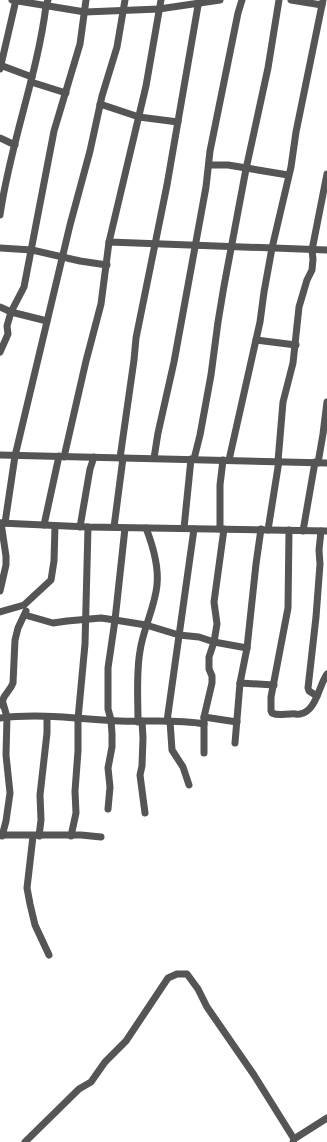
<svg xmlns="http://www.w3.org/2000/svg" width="327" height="1142" font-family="'DejaVu Sans',sans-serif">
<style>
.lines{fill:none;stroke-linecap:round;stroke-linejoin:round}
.minor{stroke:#555;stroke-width:7}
</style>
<rect width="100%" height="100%" fill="#fff"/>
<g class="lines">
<!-- minor -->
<g class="minor">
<path d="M12 0 85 12 159 9 220 0"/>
<path d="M291 0 322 5"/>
<path d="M0 65 32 77"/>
<path d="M0 69 16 0"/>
<path d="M31 82 66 93"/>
<path d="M100 104 139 117 178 122"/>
<path d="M0 138 15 145"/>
<path d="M209 165H228L288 175"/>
<path d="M0 215C10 144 37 77 46 6L48 0"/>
<path d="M109 242 146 86 161 0"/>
<path d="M0 248 32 250 80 261 107 265"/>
<path d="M0 307 11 312 47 321"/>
<path d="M256 340 296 345"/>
<path d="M0 352 8 334 7 326 11 312 24 287 54 131 80 44 86 0"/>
<path d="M0 455 327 463"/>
<path d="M64 457 86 361 101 304 109 242 327 250"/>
<path d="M120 458 134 360 136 338 167 185 199 0"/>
<path d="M154 458 158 433 174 362 206 187 210 151 238 13 242 0"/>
<path d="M194 459 200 435 211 375 218 322 224 286 246 169 268 68 279 0"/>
<path d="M229 460 260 322 264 292 272 248 291 167 296 132 323 0"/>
<path d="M278 461 283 402 293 363 299 307 307 280 312 270 313 259 312 250 327 174"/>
<path d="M318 463 323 434 327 402"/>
<path d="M0 523 88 527 327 531"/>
<path d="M5 523 15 456 70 225 90 151 102 96 117 47 125 0"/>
<path d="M44 525 59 456"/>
<path d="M80 527 90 469 94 457"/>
<path d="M114 527 123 458"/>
<path d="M184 528 191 459"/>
<path d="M220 529V485L223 460"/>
<path d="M268 530 279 461"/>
<path d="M289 530 288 608 271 697V711L272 713C278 716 284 714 291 714 294 713 297 715 300 714 316 712 319 685 327 674"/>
<path d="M303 531 315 462"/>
<path d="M0 591 6 565V556L1 523"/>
<path d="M0 612 24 605 51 580 54 561 55 526"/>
<path d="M25 615 53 623 67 621 101 618 115 620 146 625 179 635 199 637 214 642 247 648"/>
<path d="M240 683 274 685"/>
<path d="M317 696 309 691 308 688 316 617 320 564 319 550 321 531"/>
<path d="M1 705 4 697 11 687 13 683 15 640 18 628 26 611"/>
<path d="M204 717 237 722"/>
<path d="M0 718C40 713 81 719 120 721 148 722 176 719 204 724"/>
<path d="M142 721 143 738 142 766 140 775 145 813"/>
<path d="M167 721 194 529"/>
<path d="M170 721 172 750 183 767 189 785"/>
<path d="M138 722C138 698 136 674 140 651 143 629 155 607 157 585 159 566 153 546 146 528"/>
<path d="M235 743 240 683 247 648 256 564 261 529"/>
<path d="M204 753V717L212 683V676L209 669V657L214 642 217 624 214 602 224 529"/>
<path d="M108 809 110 787 108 768 112 747V734L111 720 108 709V668L115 620 125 528"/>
<path d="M0 835H81L101 837"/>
<path d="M2 836 6 821 10 793 6 755 7 717 3 703"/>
<path d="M33 836 27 888 30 904 35 925 49 955"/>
<path d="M39 836 41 820 40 795 47 733V717"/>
<path d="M71 836 76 813 75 791 78 751V719L85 644 88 527"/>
<path d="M25 1142 79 1089 91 1082 105 1062 126 1041 168 978 177 974H187L198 989 207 1007 254 1075 294 1139"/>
<path d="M293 1142 294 1139 327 1118"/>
</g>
</g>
</svg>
